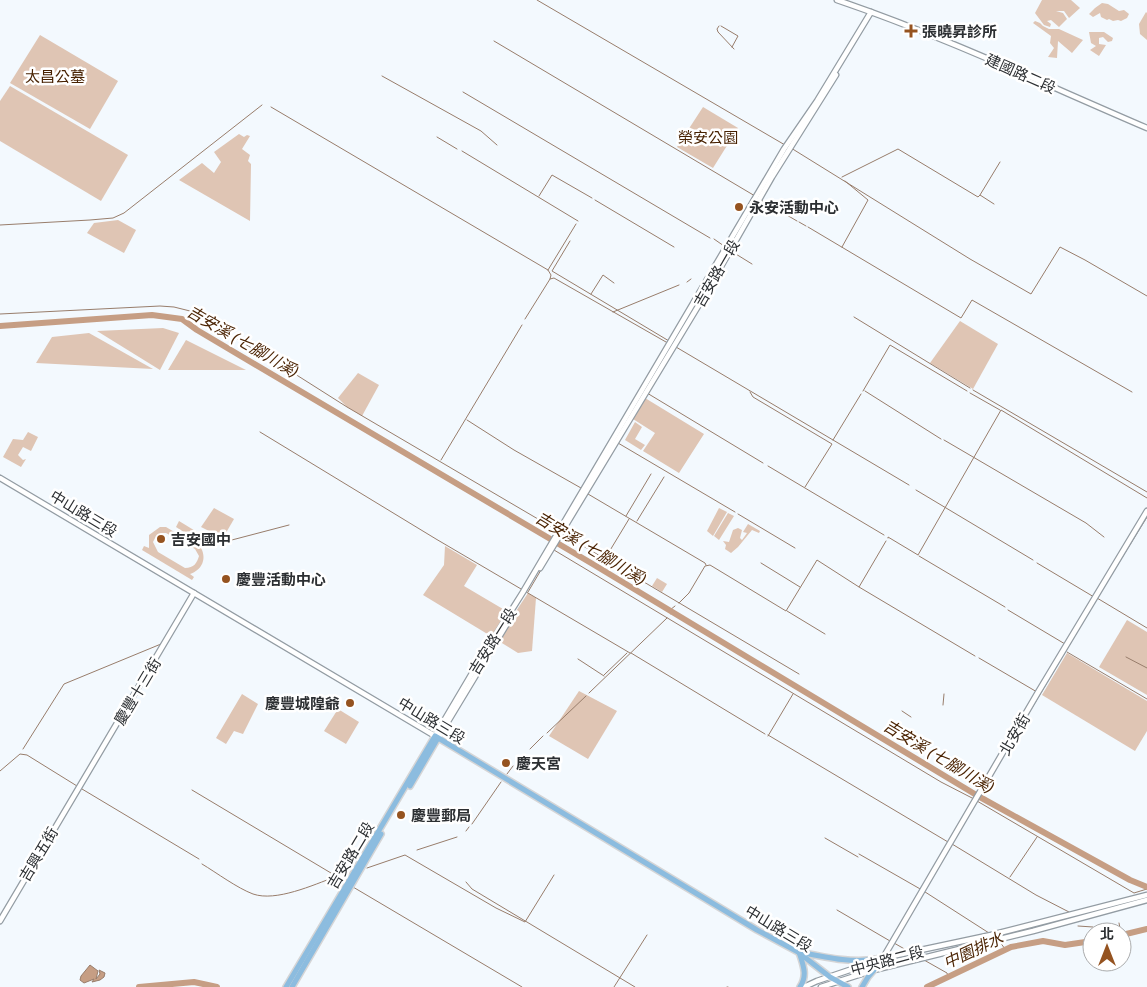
<svg xmlns="http://www.w3.org/2000/svg" width="1147" height="987" font-family="'Noto Sans','Noto Sans TC',sans-serif">
<style>
.green{fill:#dfc5b4;fill-rule:evenodd}
.water{fill:#c69e84;stroke:#987d6b}
.lines{fill:none;stroke-linecap:round;stroke-linejoin:round}
.stream{stroke:#987d6b;stroke-width:1}
.river{stroke:#c69e84;stroke-width:6}
.tertiary-casing{stroke:#939ca3;stroke-width:7}
.primary-casing{stroke:#d5d5d6;stroke-width:8}
.tertiary{stroke:#fff;stroke-width:4.5}
.primary{stroke:#8cbcdf;stroke-width:5}
.poi-dot{fill:#955320;stroke:#fff;stroke-width:2}
.labels{text-anchor:middle;dominant-baseline:central;stroke-width:5;stroke-linejoin:round;paint-order:stroke}
.poi-label{font-size:15px;font-weight:bold;fill:#2c2f32;stroke:#fff;text-anchor:start}
.street-label{font-size:15px;fill:#2c2f32;stroke:#fff}
.park-label{font-size:15px;fill:#482202;stroke:#fff}
.water-label{font-size:16px;font-style:italic;fill:#4c2505;stroke:#fff}
</style>
<rect width="100%" height="100%" fill="#f3f9fe"/>
<!-- green -->
<g class="green">
<path d="M1042 0H1071L1080 8 1069 18 1064 11H1056L1063 13 1067 19 1059 27 1051 20 1047 21 1051 24 1050 27 1044 25 1035 13Z"/>
<path d="M1102 3 1108 4 1119 11 1124 10 1129 14 1127 18 1121 21 1118 20 1113 21 1109 19 1107 20 1101 17 1100 13 1093 17 1089 14 1095 8Z"/>
<path d="M1146 12 1147 13V40L1140 34 1139 24Z"/>
<path d="M1035 21 1040 23 1043 26 1049 29H1059L1083 40 1072 53 1058 41 1057 58 1048 57 1054 48 1050 43 1051 36 1033 23Z"/>
<path d="M1089 32H1104L1113 38 1112 41 1108 42 1103 37 1099 38V44L1106 45 1099 56 1090 50 1096 46 1091 43Z"/>
<path d="M40 35 118 81 90 129 10 83Z"/>
<path d="M10 86 128 155 101 201 0 141V101Z"/>
<path d="M703 107 738 128 713 168 677 147Z"/>
<path d="M239 134 244 137 247 135 250 136 242 149 250 155 248 161 251 164 250 221 179 180 202 163 214 173 221 162 214 152Z"/>
<path d="M118 220 136 230 124 253 87 233 94 223Z"/>
<path d="M960 321 998 344 973 389 930 363Z"/>
<path d="M163 328 179 333 160 370 97 331Z"/>
<path d="M89 333 153 369 36 363 52 337Z"/>
<path d="M186 340 246 370H168Z"/>
<path d="M358 373 379 385 362 416 347 407 338 398Z"/>
<path d="M645 398 704 434 679 473 643 451 655 433 633 419Z"/>
<path d="M635 422 642 427 635 439 645 445 641 450 625 440Z"/>
<path d="M28 432 38 437 31 451 23 447 18 455 23 460 26 459 21 467 3 457 13 439 23 440Z"/>
<path d="M214 508 234 519 223 538 201 527Z"/>
<path d="M719 508 727 512 713 536 707 531Z"/>
<path d="M728 513 734 516 719 540 714 536Z"/>
<path d="M179 521 197 532 193 538 176 527Z"/>
<path d="M748 524 760 531 759 533 752 530 738 547 731 553 725 549 726 545 723 541 729 542 733 530 738 528 742 530 740 538 742 540 747 533 743 532Z"/>
<path d="M160 527H166L201 548C207 559 202 570 190 574L194 577 192 580 142 550 144 546 149 548V535ZM162 533H166L195 549 199 556C197 563 194 568 185 568L158 552 153 542 155 538Z"/>
<path d="M445 546 477 565 464 586 508 612 494 638 423 595 444 565Z"/>
<path d="M657 578 667 584 662 592 652 586Z"/>
<path d="M528 593 536 598 532 651 518 653 497 640Z"/>
<path d="M1127 620 1147 632V695L1099 667Z"/>
<path d="M1067 653 1147 701V731L1135 751 1042 695Z"/>
<path d="M579 691 617 711 588 759 549 736Z"/>
<path d="M242 694 258 704 243 734 234 731 226 744 216 738Z"/>
<path d="M338 709 359 722 346 744 324 731Z"/>
</g>
<!-- water -->
<path class="water" d="M90 965 98 971 96 979 100 974 99 970 105 973 104 977 100 980 92 982 94 979 84 983 80 980 81 976Z"/>
<g class="lines">
<!-- stream -->
<g class="stream">
<path d="M537 0 785 145"/>
<path d="M719 26 717 29 718 32 734 49"/>
<path d="M721 26 738 36 732 47"/>
<path d="M494 41 755 196"/>
<path d="M382 76 481 131 497 145"/>
<path d="M463 92 710 238"/>
<path d="M271 107 548 270 551 275 550 279 525 319"/>
<path d="M437 137 457 149"/>
<path d="M791 148 970 259 1031 294 1060 247 1085 260 1147 296"/>
<path d="M462 151 578 221"/>
<path d="M842 177 898 149 978 197 980 195 994 204"/>
<path d="M980 195 1000 162"/>
<path d="M539 196 552 175 592 198"/>
<path d="M595 200 674 247"/>
<path d="M761 200 797 221"/>
<path d="M799 222 806 226"/>
<path d="M0 225 90 220 113 218 124 213 262 105"/>
<path d="M808 227 961 318 972 300 1132 392"/>
<path d="M714 239 724 246"/>
<path d="M570 241 552 271 669 341"/>
<path d="M842 247 868 200 845 181"/>
<path d="M731 251 752 264"/>
<path d="M548 270 576 224"/>
<path d="M550 279 554 278 673 346"/>
<path d="M687 282 691 279"/>
<path d="M591 294 603 275 614 283"/>
<path d="M613 312 679 285"/>
<path d="M0 314 160 306 174 307 190 311 295 374 347 407 555 529"/>
<path d="M854 317 970 388"/>
<path d="M676 347 909 485"/>
<path d="M973 390 1147 492"/>
<path d="M863 391 890 345 967 391"/>
<path d="M865 391 941 439"/>
<path d="M750 392 753 397 832 444 805 487"/>
<path d="M647 393 763 463"/>
<path d="M970 393 1000 410"/>
<path d="M467 420 514 450 581 488"/>
<path d="M260 432 436 539 630 653"/>
<path d="M833 440 861 394"/>
<path d="M944 440 1086 523 1104 537"/>
<path d="M618 443 735 512"/>
<path d="M441 460 522 325"/>
<path d="M768 466 884 535"/>
<path d="M916 490 1033 560"/>
<path d="M588 494 705 563 706 565"/>
<path d="M738 514 795 548"/>
<path d="M626 516 651 474"/>
<path d="M637 521 664 477"/>
<path d="M563 534 799 674"/>
<path d="M888 538V537L918 555 1001 410 1147 498"/>
<path d="M228 541 289 525"/>
<path d="M554 550 941 782 974 799"/>
<path d="M919 556 1005 607"/>
<path d="M606 557 629 519"/>
<path d="M761 563 800 587"/>
<path d="M1037 563 1094 597"/>
<path d="M859 587 975 656"/>
<path d="M528 592 541 570"/>
<path d="M1099 595 1147 517"/>
<path d="M1097 598 1147 628"/>
<path d="M679 603 689 593 705 566 710 565 786 611 817 560 859 587 886 541"/>
<path d="M670 610 675 606"/>
<path d="M1008 610 1065 644"/>
<path d="M787 611 825 634"/>
<path d="M671 614 673 612"/>
<path d="M1067 652 1147 699"/>
<path d="M631 653 765 734"/>
<path d="M1126 657 1147 668"/>
<path d="M979 658 1037 692"/>
<path d="M578 659 604 676"/>
<path d="M604 675 627 653"/>
<path d="M589 693 667 618"/>
<path d="M943 705 944 694"/>
<path d="M902 711 911 717"/>
<path d="M547 733 586 696"/>
<path d="M768 735 948 842"/>
<path d="M768 736 793 694"/>
<path d="M23 749 64 684 161 644"/>
<path d="M530 749 543 736"/>
<path d="M995 770 1095 602"/>
<path d="M0 771 20 754 27 755 77 786"/>
<path d="M507 774 513 766"/>
<path d="M82 789 199 859"/>
<path d="M192 790 346 882"/>
<path d="M977 801 1134 893 1147 889"/>
<path d="M472 824 501 782"/>
<path d="M466 831 469 827"/>
<path d="M825 838 858 857"/>
<path d="M952 844 1036 895 1069 912"/>
<path d="M417 850 457 837"/>
<path d="M859 854 922 890 989 933"/>
<path d="M202 864C217 873 237 888 253 894 276 902 313 885 335 877"/>
<path d="M367 868 405 855 496 908 525 922 554 875"/>
<path d="M346 875 352 873"/>
<path d="M1010 877 1037 837"/>
<path d="M466 882 472 889 635 987"/>
<path d="M353 887 522 987"/>
<path d="M837 910 890 941"/>
<path d="M1119 923 1120 928"/>
<path d="M1078 926 1093 927 1099 932"/>
<path d="M1000 942 1005 949"/>
<path d="M894 943 908 951"/>
<path d="M911 953 919 957"/>
<path d="M924 960 947 973 948 976"/>
<path d="M614 987 647 935"/>
<path d="M727 987H728"/>
</g>
<!-- river -->
<g class="river">
<path d="M0 326 152 315 182 319 197 330 591 563 978 796 1130 880 1147 887"/>
<path d="M1122 935 1147 929"/>
<path d="M139 987 194 982 217 987"/>
<path d="M927 987 1011 947 1043 941 1065 945 1092 941"/>
</g>
<!-- tertiary casing -->
<g class="tertiary-casing">
<g id="tertiary">
<path d="M837 0C943 36 1044 84 1147 128"/>
<path d="M0 478 435 736 474 670 523 592 784 149 817 101 871 12"/>
<path d="M540 568 703 298 772 177 836 75"/>
<path d="M438 738 508 622"/>
<path d="M0 921 194 593"/>
<path d="M883 958 1037 694 1147 511"/>
<path d="M883 958 991 935 1147 895"/>
<path d="M804 987 817 981 876 961"/>
<path d="M821 987 874 970 1033 931 1147 900"/>
</g>
</g>
<!-- primary casing -->
<g class="primary-casing">
<g id="primary">
<path d="M410 786 438 738"/>
<path d="M799 952C803 965 808 975 800 987"/>
<path d="M800 952C828 958 855 964 883 958"/>
<path d="M286 987 435 736 757 930 798 952 830 977 848 987"/>
<path d="M292 987 381 834"/>
<path d="M862 987 868 977 874 970"/>
</g>
</g>
<!-- tertiary -->
<use href="#tertiary" class="tertiary"/>
<!-- primary -->
<use href="#primary" class="primary"/>
</g>
<!-- markers -->
<g class="poi-dot">
<path d="M908.5 23.5h5v5h5v5h-5v5h-5v-5h-5v-5h5z"/>
<circle cx="739" cy="207" r="5"/>
<circle cx="161" cy="539" r="5"/>
<circle cx="226" cy="579" r="5"/>
<circle cx="350" cy="703" r="5"/>
<circle cx="506" cy="763" r="5"/>
<circle cx="401" cy="815" r="5"/>
</g>
<g class="labels">
<!-- poi labels -->
<g class="poi-label">
<text x="922" y="31">張曉昇診所</text>
<text x="749" y="207">永安活動中心</text>
<text x="171" y="539">吉安國中</text>
<text x="236" y="579">慶豐活動中心</text>
<text x="340" y="703" text-anchor="end">慶豐城隍爺</text>
<text x="516" y="763">慶天宮</text>
<text x="411" y="815">慶豐郵局</text>
</g>
<!-- street labels -->
<g class="street-label">
<text transform="translate(1021 73) rotate(24)">建國路二段</text>
<text transform="translate(716 273) rotate(-60)">吉安路一段</text>
<text transform="translate(84 513) rotate(31)">中山路三段</text>
<text transform="translate(492 641) rotate(-58)">吉安路一段</text>
<text transform="translate(137 691) rotate(-59)">慶豐十三街</text>
<text transform="translate(432 720) rotate(31)">中山路三段</text>
<text transform="translate(1014 734) rotate(-60)">北安街</text>
<text transform="translate(38 854) rotate(-59)">吉興五街</text>
<text transform="translate(350 855) rotate(-59)">吉安路二段</text>
<text transform="translate(779 928) rotate(31)">中山路三段</text>
<text transform="translate(887 960) rotate(-15)">中央路二段</text>
</g>
<!-- park labels -->
<g class="park-label">
<text x="55" y="76">太昌公墓</text>
<text x="708" y="137">榮安公園</text>
</g>
<!-- water labels -->
<g class="water-label">
<text transform="translate(243 341) rotate(30)">吉安溪 (七腳川溪)</text>
<text transform="translate(591 548) rotate(31)">吉安溪 (七腳川溪)</text>
<text transform="translate(939 756) rotate(31)">吉安溪 (七腳川溪)</text>
<text transform="translate(973 950) rotate(-25)">中園排水</text>
</g>
</g>
<!-- north arrow -->
<g transform="translate(1107 947)"><circle r="24" fill="#ffffff" stroke="#abacad"/>
<path d="M0-4L9 19L0 12L-9 19Z" fill="#955320"/>
<text y="-8" font-size="14" font-weight="bold" text-anchor="middle" fill="#2c2f32">北</text>
</g>
</svg>
